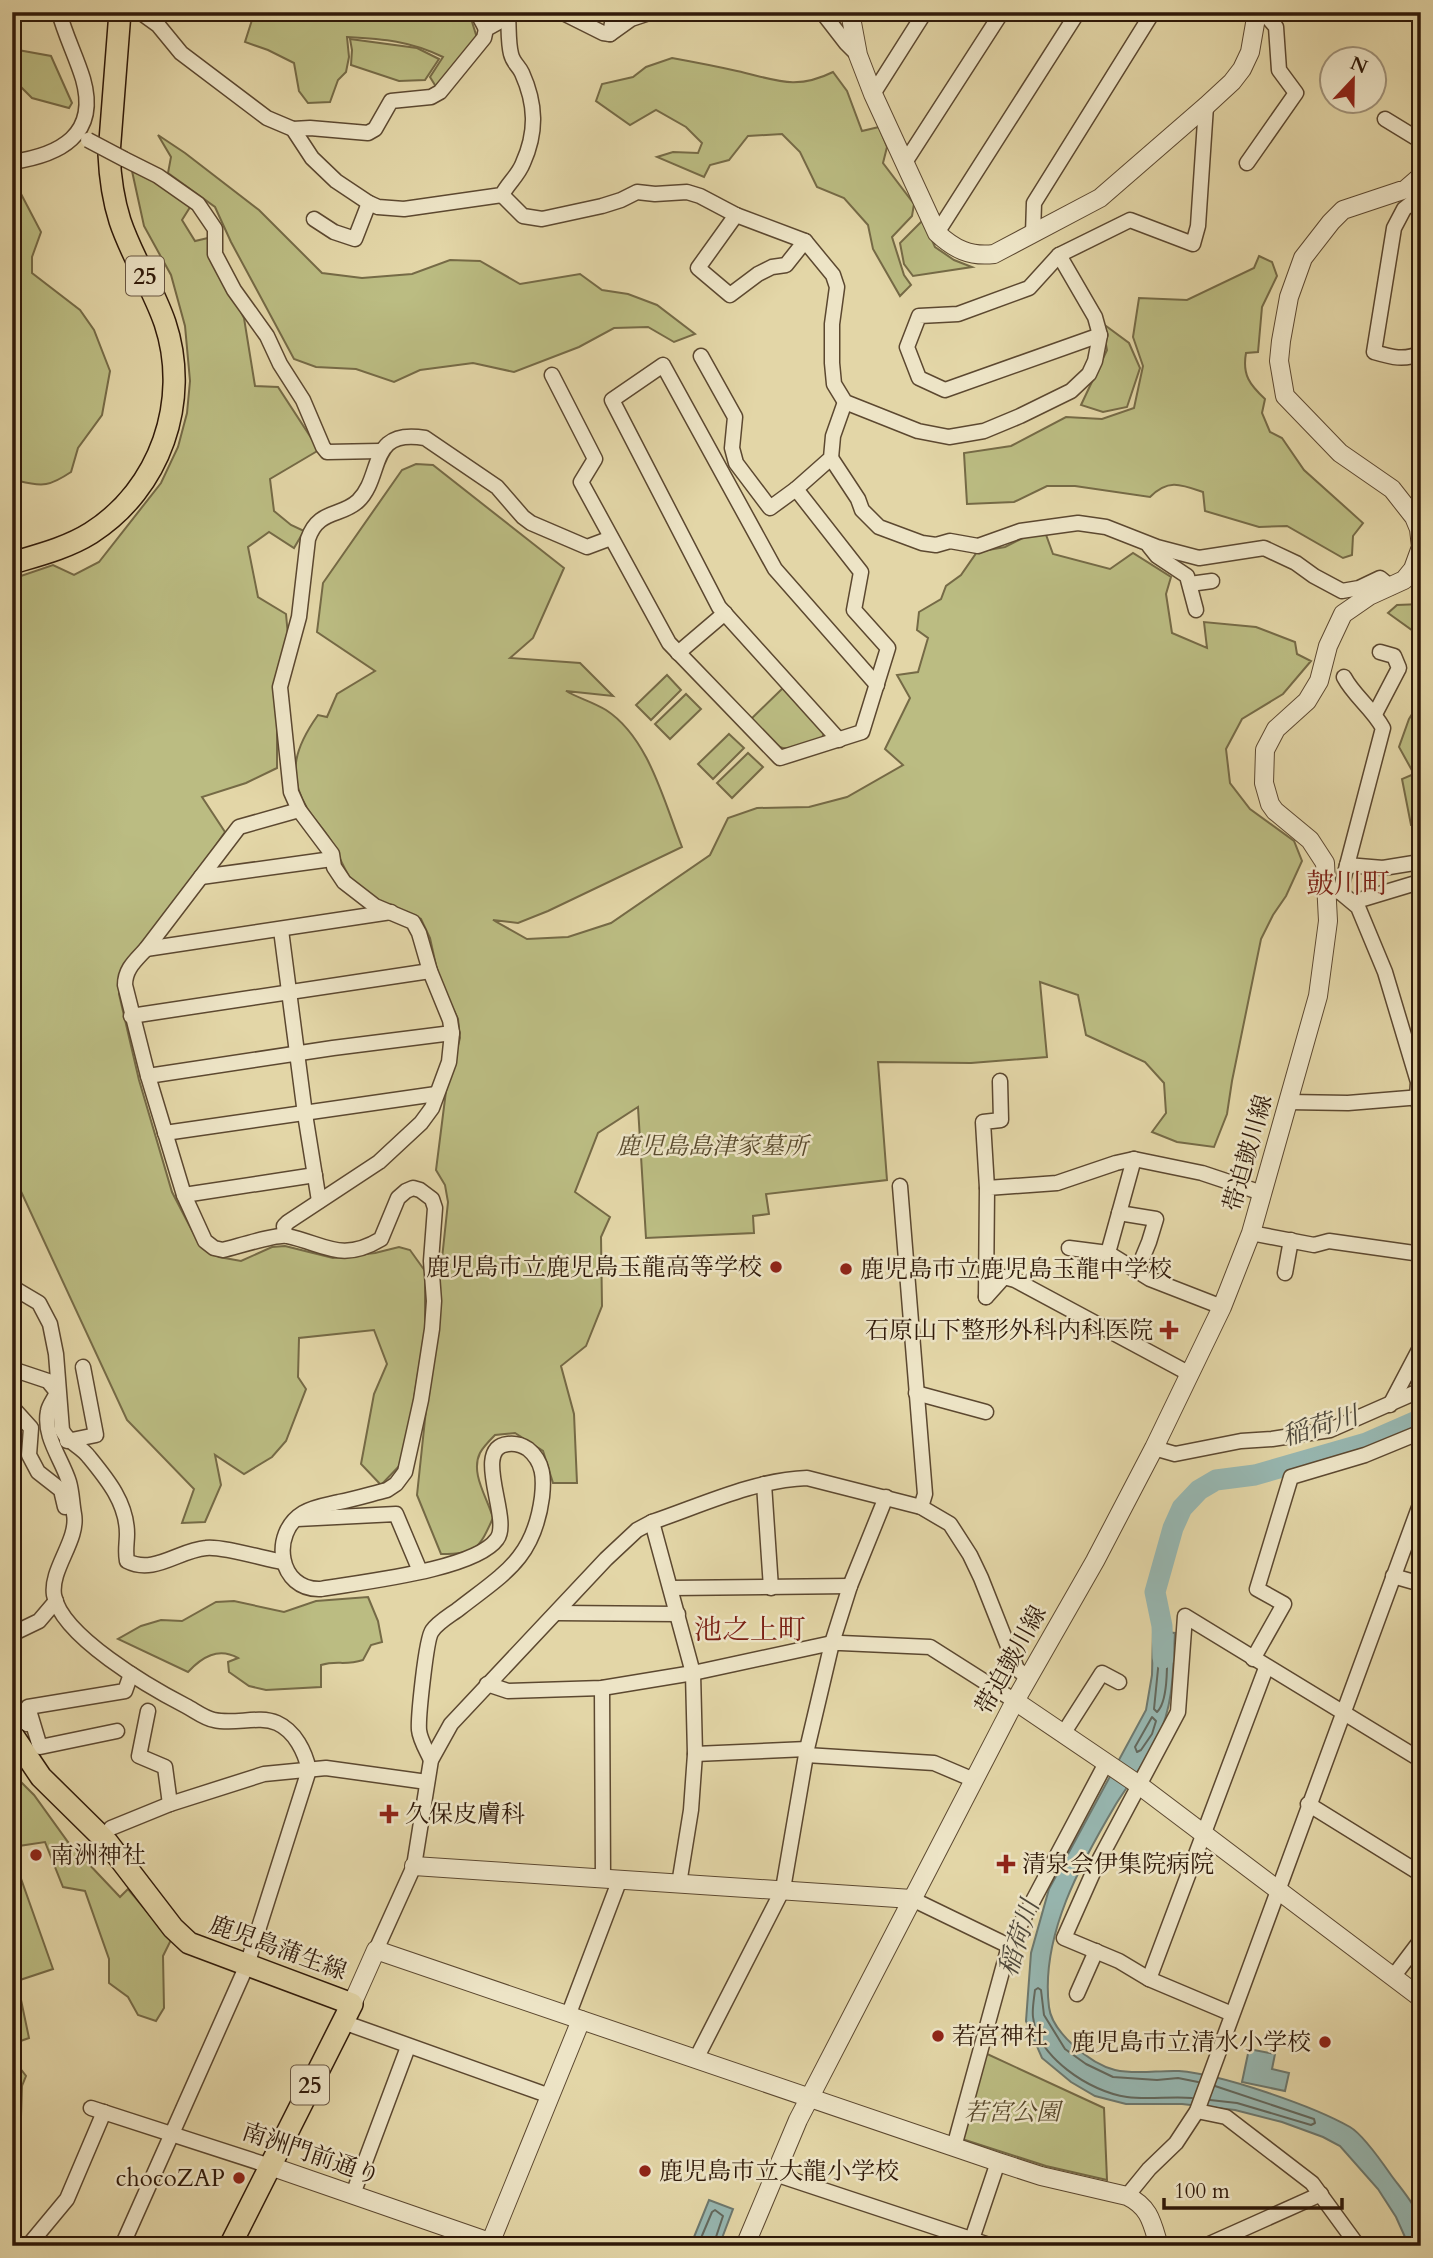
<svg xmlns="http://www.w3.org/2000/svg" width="1433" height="2258" font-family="Cardo,'Noto Serif JP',serif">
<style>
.green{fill:#bbbc82;stroke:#756a46;stroke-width:2}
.water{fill:#97b7b1;stroke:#6d786e;stroke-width:2}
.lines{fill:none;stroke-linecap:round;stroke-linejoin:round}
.shore{stroke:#63685d;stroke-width:2}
.river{stroke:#97b7b1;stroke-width:21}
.minor-casing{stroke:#5c4830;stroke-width:17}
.tertiary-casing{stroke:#5c4830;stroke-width:20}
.primary-casing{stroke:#2f1909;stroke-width:24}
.minor{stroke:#ede4c6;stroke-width:14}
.tertiary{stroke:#ede4c6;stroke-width:18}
.primary{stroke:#e3d6a7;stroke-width:21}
.minor-bridge-casing{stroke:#5c4830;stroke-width:17;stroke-linecap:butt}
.minor-bridge{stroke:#ede4c6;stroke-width:14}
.poi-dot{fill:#8f2418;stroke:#ede4c6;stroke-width:2.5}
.labels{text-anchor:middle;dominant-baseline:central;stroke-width:5;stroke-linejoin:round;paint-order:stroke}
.shield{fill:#ede4c6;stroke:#685642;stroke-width:2}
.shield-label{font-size:23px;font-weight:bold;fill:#2f1909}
.park-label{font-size:24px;font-style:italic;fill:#594a2d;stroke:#ede4c6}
.street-label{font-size:24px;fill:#2f1909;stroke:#ede4c6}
.poi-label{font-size:24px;fill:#2f1909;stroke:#ede4c6;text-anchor:start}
.water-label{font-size:26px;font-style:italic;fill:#4e483b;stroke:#ede4c6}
.quarter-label{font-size:28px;fill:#7a1f14;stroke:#ede4c6}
</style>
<rect width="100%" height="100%" fill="#e3d6a7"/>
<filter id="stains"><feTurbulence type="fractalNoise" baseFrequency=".00286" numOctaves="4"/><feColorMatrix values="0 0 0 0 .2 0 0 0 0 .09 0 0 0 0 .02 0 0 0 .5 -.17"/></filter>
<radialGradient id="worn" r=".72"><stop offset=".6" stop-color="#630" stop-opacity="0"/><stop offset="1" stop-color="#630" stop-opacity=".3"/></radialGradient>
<!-- green -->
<g class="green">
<path d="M241 12H469L477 38 438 90 430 77 443 57C410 41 384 39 347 37L349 57 346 72 338 80 330 102 308 103 299 91 294 63 268 50 245 42 252 20Z"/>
<path d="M350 39 417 48 439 59 425 80 399 81 351 65 352 50Z"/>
<path d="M18 50 51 56 72 103 69 108 32 98 12 78V55Z"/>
<path d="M672 58C694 62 715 66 737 71 774 79 795 91 833 72L847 91 862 131 879 127 887 147 883 163 914 204 912 216 892 237 904 275 911 285 900 296 873 249 868 225 844 198 817 187 800 152 782 134 748 136 729 160 710 165 704 177 657 157 673 152 698 153 702 143 686 127 656 110 630 125 596 101 602 84 633 77 646 67Z"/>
<path d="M158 135 185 153 259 210 322 273 362 278 412 274 450 260 480 261 520 284 580 274 602 290 628 294 657 305 695 334 674 342 648 327 614 328 579 347 514 372 473 363 420 370 394 382 356 369 316 367 294 359 231 242 215 207 168 173 171 157Z"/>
<path d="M132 171 158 181 192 204 182 220 195 241 212 237V255L244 318 255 386 278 387 319 450 270 479 274 511 291 525 304 531 294 548 269 532 248 547 258 597 286 614 288 636 277 681V768L246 783 202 797 225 832 180 897 123 967 119 994 139 1080 172 1192 199 1244 219 1257 241 1261 272 1247 285 1246 333 1258 375 1253 399 1247 410 1250 425 1271V1330L404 1461 381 1485 361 1464 374 1394 387 1364 374 1330 299 1338 298 1377 306 1389 286 1441 272 1457 244 1474 215 1455 221 1485 205 1522 182 1523 194 1489 127 1420 12 1172V579L53 565 74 575 99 562 161 483 178 447 187 413 190 381 185 326 171 275 144 226Z"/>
<path d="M12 187 20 192 41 232 32 257V273L80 310 94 330 110 371 102 415 78 448 71 472C50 486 43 487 19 481L12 471Z"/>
<path d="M923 220 935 247 954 260 972 267 913 276 904 264 900 243Z"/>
<path d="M1259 256 1272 262 1277 276 1262 307 1258 352 1246 353C1242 375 1250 385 1265 399L1262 413 1270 432 1282 438 1304 470 1363 523 1353 536 1352 555 1343 558 1287 526 1259 527 1205 511 1203 492C1180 484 1168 479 1150 497L1075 486H1047L1014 502 967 504 964 453 1011 446 1066 417 1102 419 1134 408 1143 366 1133 337 1139 298 1187 300 1254 268Z"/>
<path d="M1102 323 1129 343 1140 368 1127 407 1103 412 1081 405 1107 350Z"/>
<path d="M416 464 433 465 564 568 533 638 510 658 580 663 613 696 566 691C578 698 593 702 606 710 649 738 664 802 682 847L548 911 518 923 493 920 527 939 568 937 611 923 710 855 728 818 757 808 809 807 847 797 903 765 885 749 910 698 897 675 918 672 928 638 917 630 919 612 941 599 946 586 961 575 977 552 1005 547 1025 537 1045 532 1053 554 1110 569 1133 553 1171 577 1166 594 1172 633 1207 648 1204 622 1256 627 1295 642 1297 654 1311 661 1283 694 1242 719 1226 749 1230 783 1250 809 1294 841 1302 861 1286 896 1273 915 1261 939 1232 1081 1227 1114 1214 1147 1177 1142 1152 1132 1166 1113 1164 1083 1145 1062 1086 1035 1078 995 1040 982 1047 1057 971 1063 878 1062 887 1180 766 1194 769 1214 753 1216 754 1233 646 1238 638 1107 598 1133 575 1192 610 1217 601 1237 602 1306 586 1346 561 1366 574 1414 577 1483H553L543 1451 515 1433 495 1435C490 1440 483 1447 480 1453 470 1473 487 1497 493 1518 479 1549 476 1554 441 1554L417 1495 448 1202 445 1185 436 1170 446 1091 460 1038 458 1019 439 979 430 938 421 919C402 909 380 907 363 893 347 880 340 856 330 839 323 828 314 819 307 808 286 773 296 746 318 715L327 717 337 694 375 671 317 632 323 583 402 470Z"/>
<path d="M1421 604V654L1413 631 1388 613 1397 605Z"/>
<path d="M667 675 681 690 651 720 636 705Z"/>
<path d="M784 687 825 731 821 740C777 754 781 752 750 720Z"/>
<path d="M686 694 701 709 670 739 655 724Z"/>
<path d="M1421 700V824L1411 825 1402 779 1414 774 1399 747 1409 719Z"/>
<path d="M729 734 744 748 713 779 698 764Z"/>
<path d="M748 753 763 767 732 798 717 783Z"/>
<path d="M368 1597 378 1621 382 1642 371 1645 363 1660C344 1666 338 1660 321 1665V1687L266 1690 249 1686 229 1672 228 1662 238 1658C218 1647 202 1657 188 1672L118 1639 141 1626 161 1620 182 1621 216 1602 234 1601 284 1612 316 1601Z"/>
<path d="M12 1773 34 1795 68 1842 120 1897 128 1889 171 1940 163 1956 164 2008 156 2021 138 2015 128 1997 109 1983V1959L85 1891 63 1887 45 1842 19 1846 13 1856 53 1969 17 1981 29 2038 12 2044Z"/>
<path d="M985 2053 1104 2108 1107 2180 1046 2166 962 2139Z"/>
<path d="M16 2063 26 2076 22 2086 21 2117 12 2119V2064Z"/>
</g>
<!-- water -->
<g class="water">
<path d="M1153 1631 1175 1633C1173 1668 1174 1704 1158 1737 1147 1760 1130 1782 1116 1804 1081 1863 1040 1936 1049 2007 1052 2033 1091 2064 1115 2070 1137 2075 1158 2070 1179 2071 1221 2074 1313 2106 1350 2127 1362 2134 1382 2162 1391 2175 1401 2189 1418 2207 1421 2225 1422 2231 1421 2239 1421 2246H1409L1396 2217 1378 2189 1340 2146 1323 2137 1282 2122 1235 2110 1182 2104H1126L1095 2096 1071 2082 1042 2058 1026 2021 1031 1953 1049 1889 1146 1710 1152 1675Z"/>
<path d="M1249 2049 1275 2054 1272 2069 1289 2073 1285 2091 1242 2082Z"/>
<path d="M709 2200 733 2209 719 2246H703L692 2242Z"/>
</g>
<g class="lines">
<!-- shore -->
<g class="shore">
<path d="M1161 1639 1167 1642C1167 1659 1169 1701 1157 1712L1154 1709Z"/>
<path d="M1152 1717 1156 1721 1152 1734 1141 1750 1137 1752 1135 1747Z"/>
<path d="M1192 2098C1171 2096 1148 2100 1127 2097 1090 2092 1037 2057 1033 2017 1032 2009 1034 1999 1035 1990L1038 1988 1041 1990 1044 2015 1065 2049 1086 2064 1113 2077 1157 2080 1178 2078 1198 2082"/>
<path d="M1210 2100 1237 2103 1311 2125 1315 2123 1314 2119 1215 2086"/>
<path d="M702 2246 701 2238 712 2212 715 2210 723 2216 713 2246"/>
</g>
<!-- river -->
<path class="river" d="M1163 1658 1162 1626 1155 1592 1173 1528 1182 1508 1199 1490 1216 1480 1255 1475 1366 1443 1421 1419"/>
<!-- minor casing -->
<g class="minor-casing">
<g id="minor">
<path d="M140 12 158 25 181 53 267 118 293 129 312 158 336 181 369 203 378 207 404 209 502 195C508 183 518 176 523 163 537 132 536 104 522 73 519 66 513 63 511 54 508 42 509 28 508 16"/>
<path d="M477 12 486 29"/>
<path d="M561 12 603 33 610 34 631 19 652 12"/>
<path d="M822 12 846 43 858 55"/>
<path d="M610 34 614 12"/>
<path d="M873 94 925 12"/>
<path d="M1385 119 1421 141"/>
<path d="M293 129 310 128 368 133 375 129 391 101 431 97 440 92 484 38 486 29 517 12"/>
<path d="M124 159 158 176 198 204 215 229V254L234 290 267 336 280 364 303 400 323 447 327 452 380 451"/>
<path d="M12 162C60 155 99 135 83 79 76 56 65 35 59 12"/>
<path d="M1247 163 1296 93 1279 70 1276 27 1263 12"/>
<path d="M904 164 1002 12"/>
<path d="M502 195 523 216 542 219 602 206 621 200 637 192 655 194 687 192 700 196 736 215 805 241 833 275 837 287 832 324V363L834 384 845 402 918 431 949 437 984 431 1020 416 1071 391 1089 374 1095 361 1100 335 1095 317 1059 255 1130 220 1193 244 1198 226 1206 106"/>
<path d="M1414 201 1404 209 1394 228 1374 352C1391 357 1404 361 1421 353"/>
<path d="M736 215 698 268 730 295 758 274 772 267 786 265 805 241"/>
<path d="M314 219 334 232 355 239 369 203"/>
<path d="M937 233 1078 12"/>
<path d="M1033 234 1034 203 1153 12"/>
<path d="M1059 255 1029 288 958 314 919 316 907 347 919 378 945 390 1100 335"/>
<path d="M701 356 735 417 732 448 736 463 770 508 796 489"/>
<path d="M552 375 595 459 581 482 669 643 780 758 862 732 888 648 854 610 861 572 796 489 831 458 833 436 845 402"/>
<path d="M831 458 858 499 862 510 879 527 922 543 936 545 950 541 978 546 1020 531 1078 523 1106 527 1157 547 1199 558 1264 548 1296 563 1314 576 1342 591 1359 588 1380 578 1391 587"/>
<path d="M1149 546 1157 556 1187 576 1196 610"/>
<path d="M1413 569 1421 582"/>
<path d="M1190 584 1212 581"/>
<path d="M678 653 725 613"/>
<path d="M1375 714 1399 668 1394 656 1380 652"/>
<path d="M839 740 719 607 612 400 663 365 775 569 877 685"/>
<path d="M299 810 239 827 146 949C135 961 125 969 125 985L148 1076 184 1195 205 1241 214 1248 223 1250C236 1247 276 1234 287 1236 325 1244 341 1263 381 1239L398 1198 406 1191 413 1188 420 1190 432 1199 435 1208 431 1261 434 1301 432 1329 421 1400 405 1472 396 1484 387 1490C371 1494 355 1499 339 1502 327 1505 315 1506 303 1513 270 1533 278 1591 321 1589 361 1582 475 1570 497 1539 512 1519 471 1448 508 1444 516 1443 522 1445 528 1449 544 1462 544 1479 542 1497 534 1558 505 1573 460 1608 451 1615 438 1622 432 1631 426 1639 418 1718 419 1730 420 1740 427 1751 431 1760"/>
<path d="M1347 865 1383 868 1420 862"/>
<path d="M201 877 332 859"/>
<path d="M1328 890 1340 892 1358 907 1385 972 1418 1082 1417 1098 1421 1112"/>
<path d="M1340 892 1383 728C1372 708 1354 696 1344 677"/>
<path d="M1353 902 1416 883"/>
<path d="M281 930 305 1114 319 1201"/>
<path d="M146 949 391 912"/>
<path d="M131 1016 430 971"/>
<path d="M148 1076 333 1048 452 1033"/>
<path d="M1288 1102 1348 1103 1421 1097"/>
<path d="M165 1133 436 1094"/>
<path d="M1134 1159 1108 1253 1150 1279 1222 1307"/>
<path d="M900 1186 925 1494 921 1507"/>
<path d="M987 1188 983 1122 1001 1120 1000 1081"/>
<path d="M184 1195 315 1175"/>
<path d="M1119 1213 1156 1219 1149 1242 1137 1271"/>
<path d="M1251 1233 1314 1245 1329 1241 1421 1254"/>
<path d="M285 1235 284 1226 288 1222 379 1162 421 1123 432 1108 449 1062 452 1033 450 1020 430 971 419 933 413 922 375 906 344 882 334 867 332 854 299 810 291 792 280 687 299 617 308 539C318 509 341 517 358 501 384 476 367 428 425 438L497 487 523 517 531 523 587 547 611 538"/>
<path d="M1069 1248 1108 1253"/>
<path d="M1285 1273 1291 1240"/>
<path d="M12 1287 39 1303 50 1324 56 1354 62 1430C69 1444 80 1445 89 1457 107 1479 127 1503 127 1534 127 1543 125 1551 127 1561 154 1575 179 1550 206 1548 222 1546 265 1559 283 1562"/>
<path d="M986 1297 987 1188 1057 1183 1116 1163 1134 1159 1202 1173 1262 1193"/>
<path d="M986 1297 1004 1277 1015 1280 1190 1374"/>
<path d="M12 1369 48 1381 57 1392C55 1398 49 1405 48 1411 43 1437 62 1459 69 1482 72 1492 72 1503 74 1514 79 1540 50 1569 54 1595 61 1636 151 1688 186 1706 194 1710 204 1718 214 1720 235 1725 258 1715 277 1723 295 1731 305 1752 309 1770L247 1965 122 2246"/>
<path d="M916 1393 986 1412"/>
<path d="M1390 1405 1421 1346"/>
<path d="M12 1407 31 1428 29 1455 38 1472 61 1490 65 1507"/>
<path d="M67 1441 96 1435 83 1367"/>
<path d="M1154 1448 1175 1454 1241 1441 1272 1439 1330 1430 1421 1390"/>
<path d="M764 1484 771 1588"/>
<path d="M297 1519 396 1514 420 1571"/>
<path d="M652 1522 693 1673 695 1754 691 1810 679 1884"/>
<path d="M1393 1576 1421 1584"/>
<path d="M671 1588 850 1586"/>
<path d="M557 1613 678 1614"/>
<path d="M12 1634 39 1621 56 1601"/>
<path d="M1253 1659 1284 1604 1257 1589 1291 1477 1365 1455 1421 1432"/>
<path d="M487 1684 508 1691 602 1688 693 1673 832 1643H841L930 1647 1015 1701"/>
<path d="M602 1688 603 1878"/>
<path d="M12 1705 23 1714 27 1724"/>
<path d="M148 1711 139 1756 165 1767 170 1804"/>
<path d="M117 1731 40 1747 28 1707 125 1691 131 1674"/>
<path d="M1063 1734 1102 1673 1119 1682"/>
<path d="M695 1754 807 1749"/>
<path d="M806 1755 934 1763 974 1780"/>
<path d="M1308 1804 1421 1874"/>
<path d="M111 1828 170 1804 264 1774 326 1768 427 1782"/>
<path d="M912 1899 1009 1946"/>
<path d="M376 1950 414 1866 431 1760 451 1724 606 1559 637 1530 652 1522C702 1505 754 1480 807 1478L921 1507 950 1524 970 1555 981 1578 1017 1669 1028 1678"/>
<path d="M1393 1977 1421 1940"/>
<path d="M1149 1979 1266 1668"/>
<path d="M1077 1994 1096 1951"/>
<path d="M1232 2014 1149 1979 1119 1961 1064 1938 1096 1866 1178 1712 1185 1616 1421 1760"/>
<path d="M568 2016 620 1879"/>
<path d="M343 2022 550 2096"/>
<path d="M696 2059 783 1889 807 1749 832 1643 850 1586 886 1497"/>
<path d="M91 2108 270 2166"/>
<path d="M1197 2111 1226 2117 1312 2183 1358 2246"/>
<path d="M954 2147 1009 1946 1106 1763"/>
<path d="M775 2174 992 2246"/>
<path d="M353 2194 408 2047"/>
<path d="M1127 2196 1149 2169 1176 2143 1197 2111 1421 1502"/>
<path d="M972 2239 998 2162"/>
<path d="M28 2246 67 2199 104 2112"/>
<path d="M1205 2246 1321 2194"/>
</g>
</g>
<!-- tertiary casing -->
<g class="tertiary-casing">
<g id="tertiary">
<path d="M850 12 858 55 873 94 937 233C954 249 970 257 994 254L1100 198 1206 106 1232 82 1242 69 1250 52 1257 12"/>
<path d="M1015 1701 1139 1785 1421 1998"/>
<path d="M414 1866 912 1899"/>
<path d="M352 2004 376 1950 998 2162 1041 2176 1127 2196C1150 2207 1152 2223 1159 2246"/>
<path d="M270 2166 501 2246"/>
<path d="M489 2246 581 2020"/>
<path d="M745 2246 798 2120 1015 1701 1095 1561 1154 1448 1222 1307 1251 1233 1318 996 1328 921 1325 863 1310 840 1275 811 1270 804 1264 783 1265 750 1276 729 1307 701 1319 681 1328 646 1343 614 1369 596 1404 580 1413 569 1421 547 1419 529 1414 517 1392 489 1340 453 1285 396 1279 361 1281 341 1289 297 1303 258 1331 222 1343 210 1406 189 1421 176"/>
</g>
</g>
<!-- primary casing -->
<g class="primary-casing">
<g id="primary">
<path d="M12 563C39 555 67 548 91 533 160 489 191 401 165 323 153 288 132 257 120 221 113 199 110 177 109 154L120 12"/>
<path d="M12 1734 41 1777 107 1842 173 1928 189 1943 352 2004 230 2246"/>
</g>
</g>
<!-- minor -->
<use href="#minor" class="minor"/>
<!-- tertiary -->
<use href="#tertiary" class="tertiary"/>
<!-- primary -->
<use href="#primary" class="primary"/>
<!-- minor-bridge casing -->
<g class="minor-bridge-casing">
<path id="minor-bridge" d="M88 140 124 159"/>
</g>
<!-- minor-bridge -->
<use href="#minor-bridge" class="minor-bridge"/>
</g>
<!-- markers -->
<g class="poi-dot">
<circle cx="776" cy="1267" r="7"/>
<circle cx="846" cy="1269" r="7"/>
<path d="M1165.5 1319.5h7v7h7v7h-7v7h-7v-7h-7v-7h7z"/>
<path d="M385.5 1803.5h7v7h7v7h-7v7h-7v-7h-7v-7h7z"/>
<circle cx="36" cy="1855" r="7"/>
<path d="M1002.5 1853.5h7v7h7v7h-7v7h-7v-7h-7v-7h7z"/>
<circle cx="938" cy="2036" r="7"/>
<circle cx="1325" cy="2042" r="7"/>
<circle cx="645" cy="2171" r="7"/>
<circle cx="239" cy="2178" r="7"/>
</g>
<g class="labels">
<!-- shield labels -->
<g class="shield">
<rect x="126" y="256.5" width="38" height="39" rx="5"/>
<rect x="291" y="2065.5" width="38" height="39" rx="5"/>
</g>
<g class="shield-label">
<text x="145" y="276">25</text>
<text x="310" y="2085">25</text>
</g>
<!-- park labels -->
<g class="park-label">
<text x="712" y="1146">鹿児島島津家墓所</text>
<text x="1012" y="2112">若宮公園</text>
</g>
<!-- street labels -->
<g class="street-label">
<text transform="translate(1248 1153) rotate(-74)">帯迫皷川線</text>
<text transform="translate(1011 1660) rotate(-61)">帯迫皷川線</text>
<text transform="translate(278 1948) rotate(20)">鹿児島蒲生線</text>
<text transform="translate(311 2154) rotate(19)">南洲門前通り</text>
</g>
<!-- poi labels -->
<g class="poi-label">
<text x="762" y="1267" text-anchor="end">鹿児島市立鹿児島玉龍高等学校</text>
<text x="860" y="1269">鹿児島市立鹿児島玉龍中学校</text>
<text x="1153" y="1330" text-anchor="end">石原山下整形外科内科医院</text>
<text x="405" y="1814">久保皮膚科</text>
<text x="50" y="1855">南洲神社</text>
<text x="1022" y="1864">清泉会伊集院病院</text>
<text x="952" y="2036">若宮神社</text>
<text x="1311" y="2042" text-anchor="end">鹿児島市立清水小学校</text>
<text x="659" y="2171">鹿児島市立大龍小学校</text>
<text x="225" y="2178" text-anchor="end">chocoZAP</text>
</g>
<!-- water labels -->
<g class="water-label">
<text transform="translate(1320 1426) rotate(-17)">稲荷川</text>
<text transform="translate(1019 1938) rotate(-72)">稲荷川</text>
</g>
<!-- quarter labels -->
<g class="quarter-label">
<text x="1348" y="884">皷川町</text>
<text x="750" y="1630">池之上町</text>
</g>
</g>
<!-- margin -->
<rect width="1433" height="2258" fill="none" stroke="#e3d6a7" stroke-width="42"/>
<rect x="14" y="14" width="1405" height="2230" fill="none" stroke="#2f1909" stroke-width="3.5"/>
<rect x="21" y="21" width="1391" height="2216" fill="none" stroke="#2f1909" stroke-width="2"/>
<!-- north arrow -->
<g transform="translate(1353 80) rotate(22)"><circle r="33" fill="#ede4c6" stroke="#a1937a" stroke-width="2"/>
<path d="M0-5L12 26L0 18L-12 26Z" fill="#8f2418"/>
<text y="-10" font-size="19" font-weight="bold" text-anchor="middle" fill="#2f1909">N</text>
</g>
<!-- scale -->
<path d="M1164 2198v10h178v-10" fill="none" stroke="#2f1909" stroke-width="3.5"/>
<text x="1174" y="2198" font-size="21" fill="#2f1909" stroke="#ede4c6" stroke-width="5" paint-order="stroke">100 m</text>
<rect width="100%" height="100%" filter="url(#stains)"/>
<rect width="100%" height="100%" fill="url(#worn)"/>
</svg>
